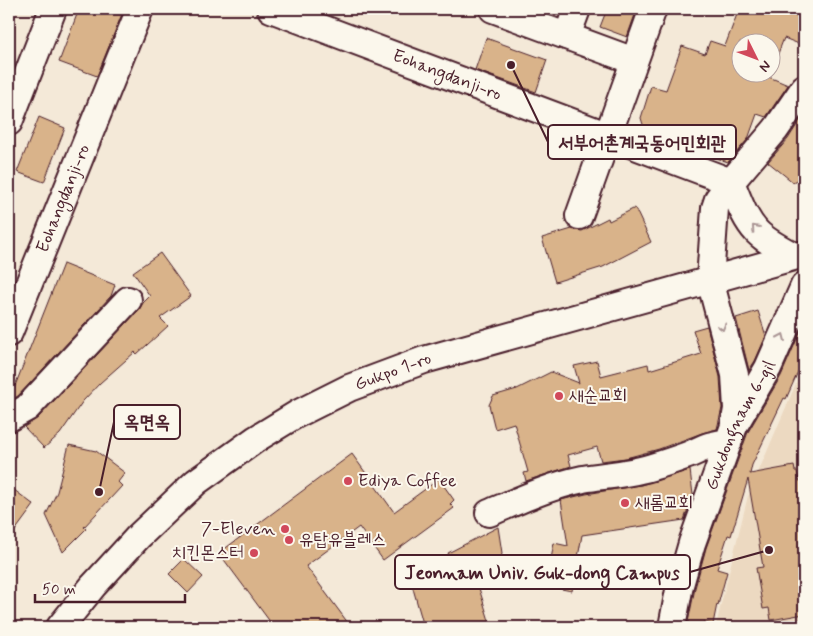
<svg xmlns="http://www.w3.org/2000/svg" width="813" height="636" font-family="Mynerve,'Poor Story',sans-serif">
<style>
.built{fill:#ecd9c1}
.building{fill:#d9b38a;stroke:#4a1f2b;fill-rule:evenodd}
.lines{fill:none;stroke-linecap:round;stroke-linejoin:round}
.minor-casing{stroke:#4a1f2b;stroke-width:30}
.minor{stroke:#fbf7ec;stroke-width:26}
.oneway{stroke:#ab9695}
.poi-dot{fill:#d1495b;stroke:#fbf7ec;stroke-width:2}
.labels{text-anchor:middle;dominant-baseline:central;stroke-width:4;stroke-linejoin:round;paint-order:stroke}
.street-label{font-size:18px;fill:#4a1f2b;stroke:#fbf7ec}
.poi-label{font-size:18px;fill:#4a1f2b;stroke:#fbf7ec;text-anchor:start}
.leader{fill:none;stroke:#4a1f2b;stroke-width:2}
.callout-dot{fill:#4a1f2b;stroke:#fbf7ec;stroke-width:2}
.callout{fill:#fbf7ec;stroke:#4a1f2b;stroke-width:2}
.callout-label{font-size:19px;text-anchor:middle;font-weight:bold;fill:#4a1f2b}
</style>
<rect width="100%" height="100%" fill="#f4e9d8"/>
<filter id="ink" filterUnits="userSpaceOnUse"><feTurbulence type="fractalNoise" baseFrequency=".02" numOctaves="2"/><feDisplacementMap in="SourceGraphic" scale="10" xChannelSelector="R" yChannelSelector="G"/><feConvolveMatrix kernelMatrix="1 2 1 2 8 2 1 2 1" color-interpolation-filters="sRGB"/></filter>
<g filter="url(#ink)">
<!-- built -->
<path class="built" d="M804 365V627H716L721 604 748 496Z"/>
<!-- building -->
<g class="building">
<path d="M79 9H124L97 76 59 62Z"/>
<path d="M607 9H637L627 37 600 27Z"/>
<path d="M739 9H804V46L784 38 769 77 788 85 766 117 757 114 748 139 728 162 646 134 641 118 651 86 666 90 682 46 705 54 710 41 725 46ZM740 42H770V72H740Z"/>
<path d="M486 38 547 60 536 92 475 70Z"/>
<path d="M804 114V170L794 183 768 162 788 139Z"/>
<path d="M39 117 65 128 44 182 17 172Z"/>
<path d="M635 208 651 242 603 267 555 282 542 238 572 229 574 230 582 231 608 218 609 221Z"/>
<path d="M160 253 191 296 160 318 168 326 137 354 135 352 100 383 83 401 60 434 44 448 24 427 38 418 139 310 143 303 150 296 133 272Z"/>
<path d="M63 264 115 285 111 296 18 396 14 398 11 396Z"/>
<path d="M758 311 766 336 755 361 749 370 736 318Z"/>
<path d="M804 323V358L786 399 784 398 752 465 750 474 794 466 795 471H797L799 481 804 480V614L771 620 769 608 763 609 756 568 763 567 748 479 731 536 728 535 717 569 727 572 718 605 717 604 713 624 704 622 703 627H687L695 588 706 548 748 432 781 376Z"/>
<path d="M707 326 720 377 722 408 717 429 702 433 659 449 626 458 601 461 597 447 568 455 571 466 526 481 524 473 528 472 514 423 495 429 489 405 493 396 517 389 551 372 579 383 574 366 597 361 601 376 648 364 649 370 701 354 693 330Z"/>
<path d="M69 445 96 451 125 473 118 482 122 486 84 527 86 529 63 552 46 515 57 492Z"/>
<path d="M352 454 394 512 439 479 454 500 450 504 454 508 383 560 359 527 306 566 351 627H274L219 553Z"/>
<path d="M690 470 693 495 684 520 582 535 572 591 546 586 554 543 568 546 561 500 586 494 641 485Z"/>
<path d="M9 486 34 505 9 539Z"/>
<path d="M498 527 502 553 497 585H478L491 627H424L408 571 450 558 448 553Z"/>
<path d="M184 559 203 577 188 593 169 574Z"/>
</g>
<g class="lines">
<!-- minor casing -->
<g class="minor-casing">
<g id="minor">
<path id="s1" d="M271 9 731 182C738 199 744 218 757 232 767 242 781 249 794 256"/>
<path d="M493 9 634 61"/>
<path d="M567 36 577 9"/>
<path d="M9 122 53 9"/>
<path d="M579 216 653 9"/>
<path id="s2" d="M9 333 140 9"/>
<path d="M9 418 27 408 128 300"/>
<path d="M734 426 737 409 735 375 710 280 715 208 718 199 731 182 776 129 804 88"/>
<path d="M489 513C520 500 550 486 583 479 607 475 632 474 655 466 666 463 677 459 688 455 702 449 711 443 728 443"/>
<path id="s3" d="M60 627 93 586 139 536 196 482 256 439 297 414 349 388 424 360 804 254"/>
<path id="s4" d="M672 627 680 585 692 543 734 426 768 368 804 286"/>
</g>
</g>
<!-- minor -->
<use href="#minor" class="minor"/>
</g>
<!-- one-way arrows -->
<defs><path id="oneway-chevron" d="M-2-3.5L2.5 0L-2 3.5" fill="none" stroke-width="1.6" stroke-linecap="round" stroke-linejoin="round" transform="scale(1.25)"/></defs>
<g class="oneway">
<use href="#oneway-chevron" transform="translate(755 228) rotate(-131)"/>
<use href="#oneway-chevron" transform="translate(722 327) rotate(75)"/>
<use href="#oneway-chevron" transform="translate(782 337) rotate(-66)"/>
</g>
</g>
<!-- markers -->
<g class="poi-dot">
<circle cx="559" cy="396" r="5"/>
<circle cx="348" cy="481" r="5"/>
<circle cx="625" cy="503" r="5"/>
<circle cx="285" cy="529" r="5"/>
<circle cx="289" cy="540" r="5"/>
<circle cx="254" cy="553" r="5"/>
</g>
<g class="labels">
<!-- street labels -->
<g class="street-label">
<text stroke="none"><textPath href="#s1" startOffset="188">Eohangdanji-ro</textPath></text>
<text stroke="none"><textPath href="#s2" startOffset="145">Eohangdanji-ro</textPath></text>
<text stroke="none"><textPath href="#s3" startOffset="426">Gukpo 1-ro</textPath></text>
<text stroke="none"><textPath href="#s4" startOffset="214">Gukdongnam 6-gil</textPath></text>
</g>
<!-- poi labels -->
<g class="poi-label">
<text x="569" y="396">새순교회</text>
<text x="358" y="481">Ediya Coffee</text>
<text x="635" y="503">새롬교회</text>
<text x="275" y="529" text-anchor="end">7-Eleven</text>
<text x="299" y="540">유탑유블레스</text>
<text x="244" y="553" text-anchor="end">치킨몬스터</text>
</g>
</g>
<!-- callouts -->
<path class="leader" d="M511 65L548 142M99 492L114 422M769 550L690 572"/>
<g class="callout-dot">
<circle cx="511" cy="65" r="5"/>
<circle cx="99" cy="492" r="5"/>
<circle cx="769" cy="550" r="5"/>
</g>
<g class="callout">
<rect x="548" y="125" width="188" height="34" rx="5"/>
<rect x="114" y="405" width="66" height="34" rx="5"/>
<rect x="395" y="555" width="295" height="34" rx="5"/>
</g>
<g class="callout-label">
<text x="642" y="149">서부어촌계국동어민회관</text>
<text x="147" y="428">옥면옥</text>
<text x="542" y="579">Jeonnam Univ. Guk-dong Campus</text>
</g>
<!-- margin -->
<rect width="813" height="636" fill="none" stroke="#fbf7ec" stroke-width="30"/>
<rect x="15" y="15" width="783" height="606" fill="none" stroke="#4a1f2b" stroke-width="2" filter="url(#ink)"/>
<!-- north arrow -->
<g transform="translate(756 58) rotate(132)"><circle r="24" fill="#fbf7ec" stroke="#b4a19f"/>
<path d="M0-4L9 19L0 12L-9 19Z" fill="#d1495b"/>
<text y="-8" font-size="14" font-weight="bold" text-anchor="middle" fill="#4a1f2b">N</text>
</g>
<!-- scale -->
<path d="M35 594v8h150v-8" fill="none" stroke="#4a1f2b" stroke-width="2.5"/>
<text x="42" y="594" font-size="15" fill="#4a1f2b" stroke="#fbf7ec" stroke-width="4" paint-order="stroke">50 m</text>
</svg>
